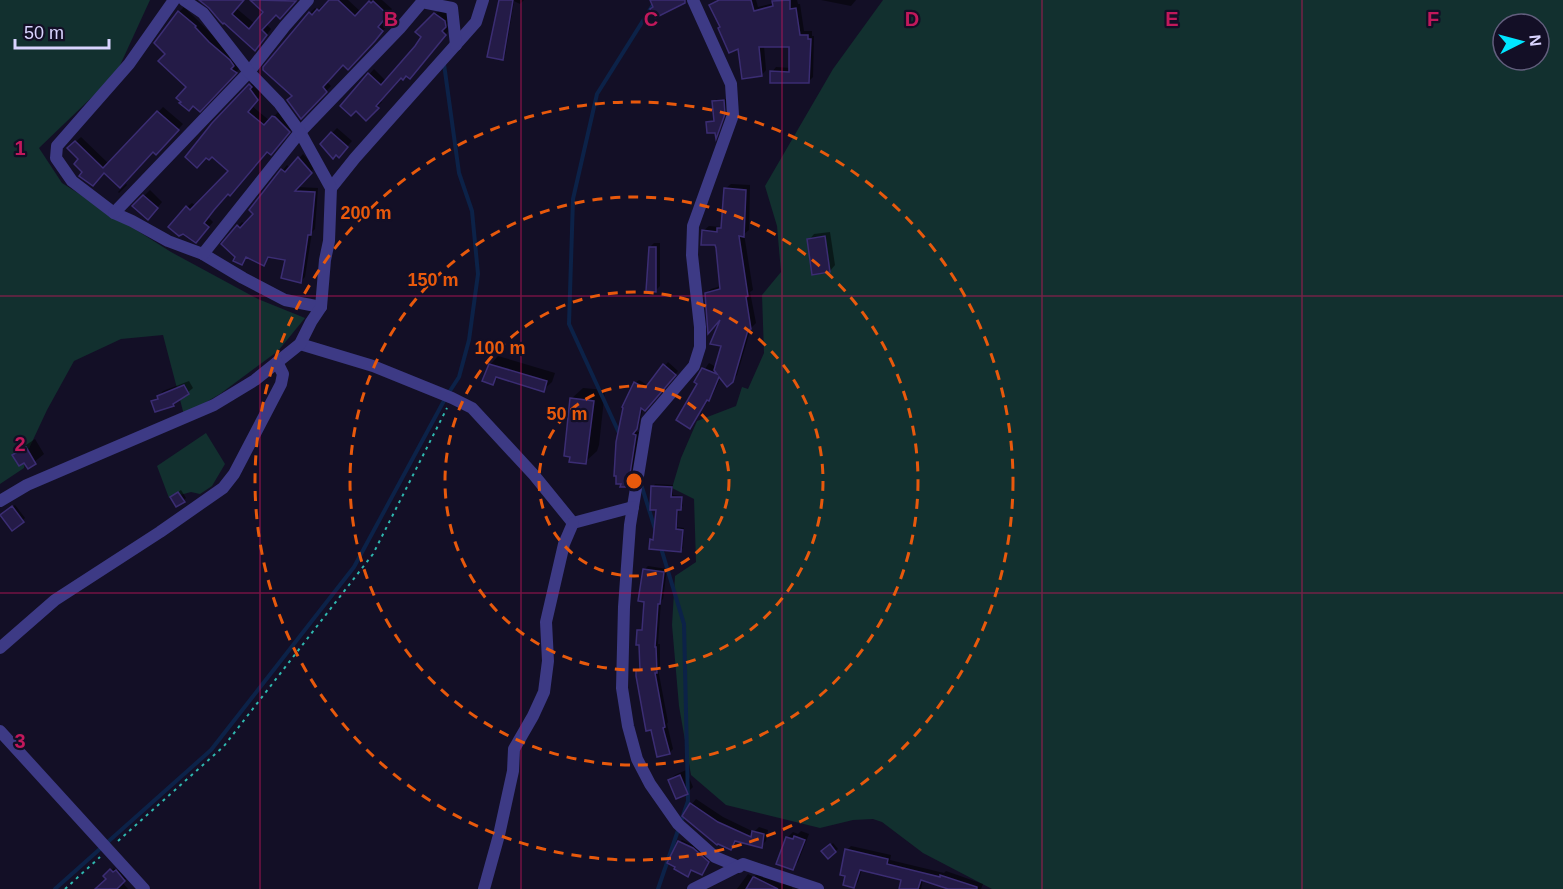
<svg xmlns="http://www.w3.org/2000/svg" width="1563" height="889" font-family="Helvetica,sans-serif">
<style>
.green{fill:#12302f;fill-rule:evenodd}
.shadow{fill:#0007}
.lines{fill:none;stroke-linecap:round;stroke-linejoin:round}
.stream{stroke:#0c2248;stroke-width:4}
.building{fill:#241b47;stroke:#3b2d73;stroke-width:1.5}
.path{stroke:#2fb8b0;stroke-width:2;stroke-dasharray:3 4.5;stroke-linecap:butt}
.minor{stroke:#3d3a85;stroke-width:12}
.grid{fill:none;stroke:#c2185b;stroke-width:1.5;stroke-opacity:0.55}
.ring{fill:none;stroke:#e8590c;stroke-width:3;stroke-dasharray:10 8}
.grid-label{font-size:20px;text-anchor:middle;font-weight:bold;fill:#c2185b;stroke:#130f26;stroke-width:4.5;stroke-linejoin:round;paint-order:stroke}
.centre{fill:#e8590c;stroke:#130f26;stroke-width:3}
.ring-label{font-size:18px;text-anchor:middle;font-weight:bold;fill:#e8590c;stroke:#130f26;stroke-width:4.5;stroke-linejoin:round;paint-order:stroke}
</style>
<rect width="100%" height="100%" fill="#130f26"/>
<!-- green -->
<g class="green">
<path d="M0 0H150L116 74 39 148 62 183 171 252 258 299 305 318 278 351 220 394 184 415 163 335 121 339 74 361 47 410 25 457 24 468 0 484Z"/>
<path d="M883 0H1563V889H992L923 853 882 822 873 819 853 820 820 828 726 805 691 775 679 706 672 625 675 576 696 562 694 499 672 488 681 458 697 421 736 406 742 387 748 389 764 353 762 295 781 272 777 226 765 186 833 69ZM1503 24H1539V60H1503Z"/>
<path d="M206 433 225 464 212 486 200 494 191 492 169 498 157 466Z"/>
</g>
<!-- shadow -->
<g class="shadow">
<path d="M207 0H243L236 8 255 24 265 12 252 0H296L285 12 276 13 266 24 271 29 260 44Z"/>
<path d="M331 0H348L361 12 372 0H382L392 9 382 21 387 26 380 34 343 63 326 81 331 86 301 117 293 96 265 68 310 13 315 8 318 10 323 5 325 7Z"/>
<path d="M504 0H524L520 4 514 1 505 56 502 58 488 56 494 24 497 21Z"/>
<path d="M756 0 758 7 774 3 776 0H797L798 4H800L804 31H812V36H814L813 77 808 82 772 72 776 67 791 68 790 45 764 46 766 70 762 75 721 26 711 5 717 0Z"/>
<path d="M821 0H856L851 6Z"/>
<path d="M184 7 234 56 237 61 235 64 240 68 200 110 167 53 174 17Z"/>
<path d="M440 9 449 16 450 20 446 25 450 29 415 73 401 77 380 100 382 102 366 119 356 110 342 106 374 69 386 81 416 47 431 19Z"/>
<path d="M255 80 262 94 252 106 270 121 278 112 294 126 276 148 268 150 208 217 213 222 201 236 183 232 187 207 192 203 196 206 231 171 213 124Z"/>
<path d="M716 99H726V110L717 136 716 131 708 122 715 120 714 102Z"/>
<path d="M163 107 183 124 156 153 153 150 104 172H84L80 159 69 148 81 137 109 164Z"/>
<path d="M337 128 352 141 344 150 332 133Z"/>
<path d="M303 154 315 167 297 187 318 188 315 229 312 232 305 277 300 282 286 259 270 256 264 264 248 256 242 263 238 226 242 222 246 225 255 214 251 210 287 165 290 168Z"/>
<path d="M126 184 127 185 119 193 118 192Z"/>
<path d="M731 184 750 185 749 230 744 234 753 290 750 292 756 323 751 328 737 375 732 381 721 377 713 394 690 427 700 383 696 382 709 363 716 367 723 345V317L706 294 711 289 721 286 717 247 703 231 709 226 720 227 723 224 725 189Z"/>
<path d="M150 190 162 202 153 213 134 206Z"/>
<path d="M830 232 835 265 830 271 809 240 814 234Z"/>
<path d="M654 243H660V286L656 290 650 247Z"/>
<path d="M498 356 555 373 552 382 543 390 500 376 493 383 490 365Z"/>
<path d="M668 362 678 371 648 406 643 408 639 425 634 431 639 432 630 483 627 486 635 383 639 380 649 386Z"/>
<path d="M189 381 193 388 173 405 153 402 163 391Z"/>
<path d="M583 388 605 390 599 445 597 451 585 462 571 399Z"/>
<path d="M35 439 44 454 28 467 25 461 14 455 23 447Z"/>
<path d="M655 484 673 485V495L683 496V506L679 508 677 527 684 528 683 548 681 550 651 540 653 538 657 509 653 487Z"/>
<path d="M181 490 186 498 184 500 174 495Z"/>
<path d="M15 505 25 518 12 529 4 513Z"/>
<path d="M648 566 667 569 663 599 661 601 658 644H660V668L658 669 668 722 667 724 673 749 669 753 638 671 641 668 639 631 644 627V570Z"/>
<path d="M686 770 693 787 687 793 669 780 675 775Z"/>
<path d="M696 799 723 817 754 832 759 827 768 830 766 841 761 846 737 840 731 848 692 804Z"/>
<path d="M801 831 809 834 798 862 792 868 787 838 793 832 798 834Z"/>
<path d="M682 840 695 846 710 860 702 873 692 869 688 875 679 842Z"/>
<path d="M833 843 838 849 828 857 824 851Z"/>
<path d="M851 846 891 855 890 860 944 873 946 871 983 884 981 889H951L923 879 921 889H901L903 879 862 869 858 882 854 886 847 875V850Z"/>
<path d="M114 868 116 871 119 869 127 878 122 882 128 889H97L108 879 105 876Z"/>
<path d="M758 873 782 885 786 881 793 884 792 889H737L748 874 754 877Z"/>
</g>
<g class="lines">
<!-- stream -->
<g class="stream">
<path d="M619 433 569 324 573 199 597 94 656 0"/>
<path d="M641 484 656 532"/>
<path d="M55 889 211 750 354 567 446 397 459 377 469 340 478 274 472 211 459 173 444 64"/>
<path d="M658 889 688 801 684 624 661 548"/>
</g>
</g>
<!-- building -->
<g class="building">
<path d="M199 0H244L232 14 249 29 263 12 250 0 296 1 280 19 276 15 262 30 267 35 255 51 224 23 223 24 220 21 209 8Z"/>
<path d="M329 0H338L355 16 369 1 371 3 373 1 388 15 378 27 383 31 375 41 348 70 343 65 323 87 327 92 301 119 287 100 292 96 263 70V67L309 12 312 15 317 9 319 11Z"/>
<path d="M499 0H513L503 60 487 57Z"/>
<path d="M650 0H685V3L655 18 650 9 653 7Z"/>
<path d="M719 0H751L754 11 773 6 772 1 790 0V9L796 8 800 35H808V39H811L809 83H770V71L789 72V47H759L762 76 742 79 738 49 729 53 718 28 720 27 709 5Z"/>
<path d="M178 11 196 26 195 27 209 42 230 60 234 66 231 69 237 73 200 112 193 106 189 111 179 103 181 102 176 98 186 87 158 61 165 54 154 43Z"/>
<path d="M434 13 445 21 446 27 442 31 446 35 410 79 406 76 403 80 401 78 376 106 379 108 366 121 356 111 351 116 340 106 368 73 381 85 415 46 421 37 415 32Z"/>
<path d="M249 84 252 87 250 89 258 100 248 112 264 125 272 116 275 117 290 132 271 155 267 152 230 196 228 194 214 210 204 223 209 227 196 243 183 234 179 236 168 227 186 206 190 210 228 171 212 157 209 160 206 158 197 168 185 157 212 123Z"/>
<path d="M724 100 725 114 716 139 715 133H707L706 122 714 121 712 101Z"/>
<path d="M157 111 179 130 156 155 153 152 120 188 104 173 93 186 79 176 82 172 74 164 78 159 67 148 75 141 103 168Z"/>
<path d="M331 132 348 147 339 158 336 155 333 159 320 144Z"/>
<path d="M298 157 312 173 295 191 315 192 311 235H308L301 283 281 278 285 260 268 257 264 266 246 257 242 265 233 261 235 257 221 244 237 225 240 228 253 214 249 210 281 169 285 172Z"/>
<path d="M724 188 746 190 744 237 739 236 748 296 746 297 751 329 748 330 733 382 727 387 719 377 709 401 707 400 690 429 676 420 697 384 694 382 702 368 717 374 714 370 721 346 710 344 720 320 708 334 705 293 720 289 716 248 715 245H701L702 230 717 232V228H721Z"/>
<path d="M143 195 158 208 148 220 132 206Z"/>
<path d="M825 236 830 272 812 275 807 239Z"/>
<path d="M649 247H656V292L646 291Z"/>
<path d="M489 364 547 381 544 392 496 377 493 385 482 381Z"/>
<path d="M663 364 676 375 645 411 641 408 637 429 633 434 636 435 628 487H620L621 484H616V476H614L616 442 623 408 622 407 634 382 645 388Z"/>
<path d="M184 385 189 394 173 404 174 406 155 412 151 401 158 399 157 396Z"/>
<path d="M570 398 594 401 586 464 569 462 570 457 564 456Z"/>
<path d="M26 447 36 464 28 469 24 463 19 466 12 455Z"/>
<path d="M651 486 672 487 671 497H682L681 510H677L676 529 683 530 681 552 649 549 650 539 653 540 656 510H650Z"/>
<path d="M178 492 185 502 176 507 170 497Z"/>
<path d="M12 506 24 522 12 531 0 515Z"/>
<path d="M643 569 664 572 660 604H658L655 647H656L657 673H655L665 727 663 728 670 754 657 757 651 730 646 731 636 676V670H640L639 645H636L637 630H642L644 602 638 601Z"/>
<path d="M680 775 688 794 676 799 668 780Z"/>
<path d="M690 803 718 822 751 837 752 831 764 834 762 848 735 841 731 850 718 844 717 845 682 816Z"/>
<path d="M794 836 805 840 793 870 776 864 786 837 793 839Z"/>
<path d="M678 841 693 848 709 862 702 875 691 870 688 877 674 869 675 867 667 863Z"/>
<path d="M830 844 836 852 828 859 821 851Z"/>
<path d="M845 849 888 859 887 864 940 877V875L977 887V889H948L921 880 918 889H899L901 880 860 870 854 888 843 885 845 876 840 875Z"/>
<path d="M110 869 113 872 116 870 125 881 117 889H95L106 879 103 876Z"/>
<path d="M753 877H754L778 889H746Z"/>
</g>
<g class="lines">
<!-- path -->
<g class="path">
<path d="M118 841 224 746 373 554 447 408"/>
<path d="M65 889 100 857"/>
</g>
<!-- minor -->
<g class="minor">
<path d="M174 0 129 64 57 146 56 158 72 181 114 213 132 221 168 241 203 254 243 278 285 300 321 307"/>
<path d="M693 0 731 84 733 115 693 226 692 255 700 327V347L694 366 647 421 630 525 624 607 622 688 628 726 637 759 650 784 678 824 715 857 739 867"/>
<path d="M331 188 355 158 476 22 483 0"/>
<path d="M114 213 249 72 285 26 308 0"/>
<path d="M203 254 300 132 400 28 422 2 452 8 456 45"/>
<path d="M300 344 373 366 452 398 472 408 534 475 573 523"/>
<path d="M0 501 27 485 214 405 255 380 300 344 311 322 321 307 325 260 329 241 331 188 300 132 279 103 249 72 203 13 184 0"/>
<path d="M573 523 633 507"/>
<path d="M0 648 55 600 160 532 223 488 234 474 281 384 283 374 277 362"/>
<path d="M0 731 144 889"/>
<path d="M484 889 499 835 513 771 514 749 533 716 544 692 548 661 546 622 564 544 573 523"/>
<path d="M693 889 743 864 818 889"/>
</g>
</g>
<!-- grid -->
<path class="grid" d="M260 0V889M521 0V889M782 0V889M1042 0V889M1302 0V889M0 296H1563M0 593H1563"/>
<!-- distance rings -->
<g class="ring">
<circle cx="634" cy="481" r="95"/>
<circle cx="634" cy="481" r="189"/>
<circle cx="634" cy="481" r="284"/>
<circle cx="634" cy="481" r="379"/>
</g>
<g class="grid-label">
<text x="391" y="26">B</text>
<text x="651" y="26">C</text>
<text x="912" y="26">D</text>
<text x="1172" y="26">E</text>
<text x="1433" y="26">F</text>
<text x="20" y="155">1</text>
<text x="20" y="451">2</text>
<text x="20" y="748">3</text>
</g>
<circle cx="634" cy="481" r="9" class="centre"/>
<g class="ring-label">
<text x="366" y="219">200 m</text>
<text x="433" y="286">150 m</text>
<text x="500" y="354">100 m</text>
<text x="567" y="420">50 m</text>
</g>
<!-- north arrow -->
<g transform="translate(1521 42) rotate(84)"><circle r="28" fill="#130f26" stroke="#625e7d" stroke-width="1.5"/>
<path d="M0-4.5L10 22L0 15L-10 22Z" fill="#00e5ff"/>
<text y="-9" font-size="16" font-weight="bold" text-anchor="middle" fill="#d9d4ff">N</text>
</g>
<!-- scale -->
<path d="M15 39v9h94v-9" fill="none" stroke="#d9d4ff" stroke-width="3"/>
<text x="24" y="39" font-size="18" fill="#d9d4ff" stroke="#130f26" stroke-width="4.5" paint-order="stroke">50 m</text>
</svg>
